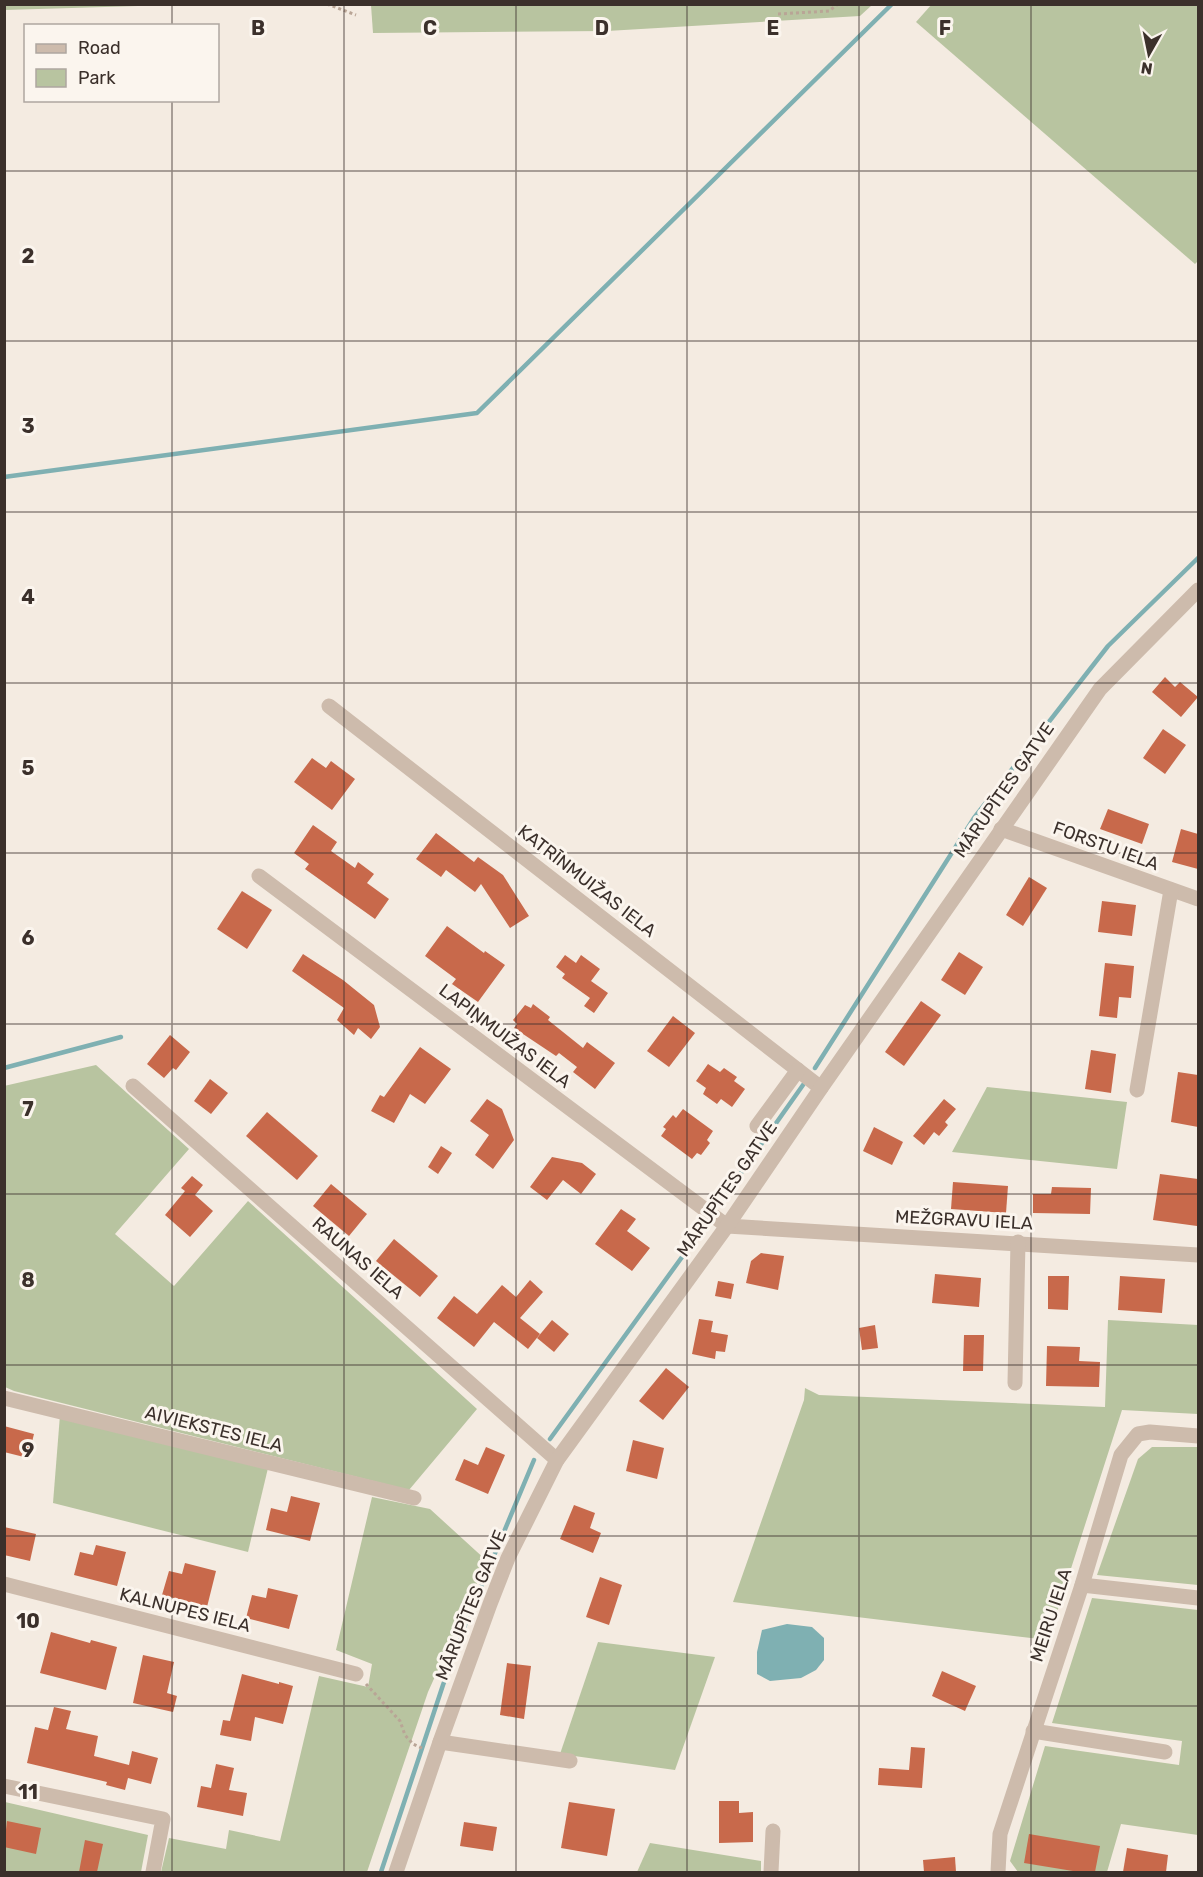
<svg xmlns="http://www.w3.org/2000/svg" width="1203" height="1877" font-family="Rubik,sans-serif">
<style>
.green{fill:#b8c4a0}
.water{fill:#7fb0b2}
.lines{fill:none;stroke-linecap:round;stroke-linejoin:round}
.stream{stroke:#7fb0b2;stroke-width:4.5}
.building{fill:#c8694b}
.path{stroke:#b9a596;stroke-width:3;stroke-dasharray:3 3;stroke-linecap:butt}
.minor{stroke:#cdbbac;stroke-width:15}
.grid{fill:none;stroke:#3b302b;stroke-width:1.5;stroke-opacity:0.55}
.labels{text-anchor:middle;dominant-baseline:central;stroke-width:6;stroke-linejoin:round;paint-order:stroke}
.street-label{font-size:18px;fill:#3b302b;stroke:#fbf5ee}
.grid-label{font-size:20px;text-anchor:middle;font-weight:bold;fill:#3b302b;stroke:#fbf5ee;stroke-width:6;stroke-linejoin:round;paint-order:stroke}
</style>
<rect width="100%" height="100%" fill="#f4ebe1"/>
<!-- green -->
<g class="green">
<path d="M5 4H171V5L5 10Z"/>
<path d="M932 4 1198 5V261L1195 264 916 22Z"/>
<path d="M371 5V4L872 5 860 16 607 31 373 33Z"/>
<path d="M96 1065 189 1149 115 1234 174 1286 248 1201 477 1409 409 1490 14 1391 5 1387 4 1086Z"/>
<path d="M987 1087 1127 1102 1117 1169 952 1152Z"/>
<path d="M1108 1320 1198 1325V1414L1122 1410 1048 1640 733 1602 804 1400 805 1388 819 1395 1105 1407Z"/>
<path d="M60 1415 268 1468 248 1552 53 1503Z"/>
<path d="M1152 1447H1198V1585L1097 1575 1138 1459Z"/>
<path d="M372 1497 430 1509 487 1561 428 1692 367 1872H161L169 1838 226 1849 229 1830 280 1841 319 1676 368 1687 372 1664 336 1650Z"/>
<path d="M1092 1598 1198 1610V1835L1121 1824 1107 1872H1018L1010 1861 1045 1746 1179 1765 1182 1741 1052 1723Z"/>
<path d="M598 1642 715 1657 675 1770 560 1754Z"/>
<path d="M5 1802 148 1835 141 1872H5Z"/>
<path d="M650 1843 761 1861V1872H637Z"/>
</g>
<!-- water -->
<path class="water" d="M787 1624 812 1627 824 1638V1660L816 1670 801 1678 770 1681 757 1674V1652L762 1630Z"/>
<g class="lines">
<!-- stream -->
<g class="stream">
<path d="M4 477 477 413 892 4"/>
<path d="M4 1068 121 1037"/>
<path d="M815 1068 974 818 1108 646 1198 558"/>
<path d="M719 1204 803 1085"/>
<path d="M550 1439 698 1235"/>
<path d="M381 1872 443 1685 465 1625 534 1460"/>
</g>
</g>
<!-- building -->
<g class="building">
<path d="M1165 677 1175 687 1180 682 1198 697 1181 717 1152 692Z"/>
<path d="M1163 729 1186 745 1165 774 1143 758Z"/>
<path d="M312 758 326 768 331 761 355 779 332 810 294 782Z"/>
<path d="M1108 809 1149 824 1142 844 1100 829Z"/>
<path d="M313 825 337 842 331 851 355 868 358 862 374 874 367 883 389 899 375 919 305 869 309 864 294 853Z"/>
<path d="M1181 829 1198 834V869L1172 862Z"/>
<path d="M436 833 474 862 478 857 503 875 529 916 510 928 481 884 475 892 446 870 441 877 416 859Z"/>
<path d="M1029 877 1047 888 1023 926 1006 915Z"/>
<path d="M242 891 272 910 247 949 217 929Z"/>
<path d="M1102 901 1136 905 1132 936 1098 932Z"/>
<path d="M447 926 484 953 485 951 505 965 478 1002 452 984 456 979 425 956Z"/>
<path d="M959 952 983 967 965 995 941 980Z"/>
<path d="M303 954 343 980 374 1005 380 1027 371 1039 358 1028 354 1035 337 1020 344 1008 292 971Z"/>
<path d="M565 955 576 963 581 955 600 969 591 981 608 993 594 1013 584 1006 590 998 562 978 565 974 556 967Z"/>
<path d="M1105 963 1134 966 1131 998 1119 997 1117 1018 1099 1016Z"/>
<path d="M921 1001 941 1015 904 1066 885 1052Z"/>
<path d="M533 1004 550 1017 548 1020 583 1048 587 1042 615 1063 595 1089 573 1072 577 1067 559 1053 556 1056 514 1028 517 1024 513 1020 525 1005 531 1008Z"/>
<path d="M673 1016 695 1033 669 1067 647 1051Z"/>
<path d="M170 1035 190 1052 176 1070 173 1068 164 1078 147 1064Z"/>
<path d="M420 1047 451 1069 425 1104 410 1094 394 1123 371 1111 380 1095 384 1097Z"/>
<path d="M1091 1050 1116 1054 1111 1093 1085 1089Z"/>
<path d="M708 1064 720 1072 724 1068 737 1077 734 1081 745 1089 732 1107 721 1099 717 1104 703 1094 706 1088 696 1081Z"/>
<path d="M1178 1072 1198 1075V1127L1171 1122Z"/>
<path d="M210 1079 228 1093 211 1114 194 1101Z"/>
<path d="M487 1099 502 1109 514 1140 493 1169 475 1155 489 1135 470 1121Z"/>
<path d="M944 1099 956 1109 945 1122 948 1125 939 1136 934 1132 924 1145 913 1136Z"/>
<path d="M683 1109 713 1131 707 1140 710 1143 701 1155 697 1153 692 1159 661 1136 666 1129 663 1127 673 1115 676 1118Z"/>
<path d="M267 1112 318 1156 297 1180 246 1136Z"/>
<path d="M874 1127 903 1142 892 1165 863 1151Z"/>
<path d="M441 1146 452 1153 438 1174 428 1167Z"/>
<path d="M552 1157 582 1163 596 1174 581 1194 563 1180 547 1200 530 1187Z"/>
<path d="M1160 1174 1198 1179 1197 1226 1153 1220Z"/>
<path d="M192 1176 203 1185 195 1195 213 1211 190 1237 165 1215 185 1191 181 1188Z"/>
<path d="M953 1182 1008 1186 1006 1213 951 1209Z"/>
<path d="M331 1184 367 1214 349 1236 313 1206Z"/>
<path d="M1052 1187 1091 1188 1090 1214 1033 1213V1194H1051Z"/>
<path d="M621 1209 636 1219 627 1231 650 1248 632 1271 595 1244Z"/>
<path d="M394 1239 438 1276 420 1297 376 1261Z"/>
<path d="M761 1253 784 1256 778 1290 746 1283 751 1261Z"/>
<path d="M935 1274 981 1278 979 1307 932 1303Z"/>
<path d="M1048 1276H1069L1068 1310 1048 1309Z"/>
<path d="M1120 1276 1165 1279 1162 1313 1118 1310Z"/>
<path d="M530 1280 543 1292 520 1318 540 1334 528 1349 494 1322 474 1347 437 1318 454 1296 477 1314 502 1285 516 1297Z"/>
<path d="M718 1281 734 1284 731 1299 715 1296Z"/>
<path d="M699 1319 713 1321 711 1332 728 1335 725 1352 716 1351 715 1359 692 1354Z"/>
<path d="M552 1320 569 1334 554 1352 537 1338Z"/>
<path d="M875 1325 878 1348 862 1350 859 1328Z"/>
<path d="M964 1335H984L983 1371H963Z"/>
<path d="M1047 1346 1080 1347 1079 1361 1100 1362 1099 1387 1046 1386Z"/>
<path d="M666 1368 689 1387 663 1420 639 1401Z"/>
<path d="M4 1426 34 1434 28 1458 4 1452Z"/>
<path d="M633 1440 664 1448 657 1479 626 1471Z"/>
<path d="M486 1447 505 1455 488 1494 455 1480 464 1459 478 1465Z"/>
<path d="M291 1496 320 1503 310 1541 266 1530 271 1508 287 1512Z"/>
<path d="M574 1505 595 1513 590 1528 601 1533 593 1553 560 1539Z"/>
<path d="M4 1527 36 1534 30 1561 4 1555Z"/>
<path d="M96 1545 126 1552 117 1586 74 1575 80 1552 93 1555Z"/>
<path d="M185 1563 216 1571 207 1607 162 1595 169 1571 182 1574Z"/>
<path d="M600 1577 622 1585 609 1625 586 1617Z"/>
<path d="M268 1588 298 1595 289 1629 246 1618 252 1595 266 1598Z"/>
<path d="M51 1632 90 1643 91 1640 117 1647 106 1690 40 1673Z"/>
<path d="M143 1655 174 1662 167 1693 177 1696 173 1712 133 1703Z"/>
<path d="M507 1663 531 1666 524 1719 500 1715Z"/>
<path d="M942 1671 976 1686 965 1711 932 1696Z"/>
<path d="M242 1674 279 1684V1682L293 1686 283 1724 255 1717 251 1741 220 1735 223 1720 230 1721Z"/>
<path d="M54 1707 71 1711 66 1729 98 1736 94 1756 129 1765 132 1751 158 1758 151 1784 128 1778 125 1790 106 1785 107 1782 27 1763 35 1727 48 1730Z"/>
<path d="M911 1747 925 1748 922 1788 878 1785 879 1768 909 1770Z"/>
<path d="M216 1764 234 1768 229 1790 247 1793 243 1816 197 1807 201 1786 211 1788Z"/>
<path d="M719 1801H739V1813L753 1812V1842L719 1843Z"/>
<path d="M569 1802 615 1809 607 1856 561 1848Z"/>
<path d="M7 1821 41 1828 36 1854 4 1847Z"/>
<path d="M464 1822 497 1827 493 1851 460 1846Z"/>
<path d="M1029 1834 1100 1846 1095 1872H1079L1024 1863Z"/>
<path d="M85 1840 103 1844 97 1872H79Z"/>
<path d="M1127 1848 1168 1855 1166 1872H1123Z"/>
<path d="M955 1857 956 1872H924L923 1860Z"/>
</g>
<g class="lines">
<!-- path -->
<g class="path">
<path d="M327 4 356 15"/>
<path d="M778 14 829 11 838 4"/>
<path d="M366 1684 400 1721 405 1735 413 1744 424 1749"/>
</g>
<!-- minor -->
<g class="minor">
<path d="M329 706 821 1088"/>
<path d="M1001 829 1198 899"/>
<path d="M259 876 727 1226 1198 1255"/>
<path d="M133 1086 557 1460"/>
<path d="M1137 1090 1171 890"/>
<path d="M757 1126 798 1070"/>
<path d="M1015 1383 1018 1242"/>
<path d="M4 1398 414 1498"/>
<path d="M4 1584 356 1674"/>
<path d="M1082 1585 1198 1598"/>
<path d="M1033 1731 1165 1752"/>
<path d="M440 1742 570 1761"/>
<path d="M4 1786 163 1819 153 1872"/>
<path d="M396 1872 440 1742 490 1604 508 1558 557 1460 727 1226 821 1088 1100 689 1198 590"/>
<path d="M771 1872 773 1831"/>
<path d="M998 1872 1000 1834 1082 1585 1121 1455 1138 1434 1150 1432 1198 1436"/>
</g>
</g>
<!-- grid -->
<path class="grid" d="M172 4V26M344 4V1872M516 4V1872M687 4V1872M859 4V1872M1031 4V1872M172 100V1872M4 171H1198M4 341H1198M4 512H1198M4 683H1198M4 853H1198M4 1024H1198M4 1194H1198M4 1365H1198M4 1536H1198M4 1706H1198"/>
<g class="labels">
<!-- street labels -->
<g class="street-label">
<text transform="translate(1004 790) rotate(-55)">MĀRUPĪTES GATVE</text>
<text transform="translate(1106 846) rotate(20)">FORSTU IELA</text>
<text transform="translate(587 881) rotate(38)">KATRĪNMUIŽAS IELA</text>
<text transform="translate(505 1036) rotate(37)">LAPIŅMUIŽAS IELA</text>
<text transform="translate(727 1189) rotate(-55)">MĀRUPĪTES GATVE</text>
<text transform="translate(964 1220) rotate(3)">MEŽGRAVU IELA</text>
<text transform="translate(358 1258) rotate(41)">RAUNAS IELA</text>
<text transform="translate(214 1429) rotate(14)">AIVIEKSTES IELA</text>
<text transform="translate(471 1605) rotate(-68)">MĀRUPĪTES GATVE</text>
<text transform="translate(185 1610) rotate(14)">KALNUPES IELA</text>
<text transform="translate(1051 1615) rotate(-72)">MEIRU IELA</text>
</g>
</g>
<g class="grid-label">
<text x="258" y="35">B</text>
<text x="430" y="35">C</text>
<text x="602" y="35">D</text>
<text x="773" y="35">E</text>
<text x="945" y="35">F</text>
<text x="28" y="263">2</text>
<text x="28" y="433">3</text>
<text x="28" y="604">4</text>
<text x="28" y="775">5</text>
<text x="28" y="945">6</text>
<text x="28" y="1116">7</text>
<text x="28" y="1287">8</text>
<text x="28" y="1457">9</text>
<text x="28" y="1628">10</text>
<text x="28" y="1799">11</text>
</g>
<!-- border -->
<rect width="1203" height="1877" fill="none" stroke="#3b302b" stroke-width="12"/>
<!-- legend -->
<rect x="24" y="24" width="195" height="78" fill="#fbf5ee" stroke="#aea6a0" stroke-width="1.5"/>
<rect x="36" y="44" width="30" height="9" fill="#cdbbac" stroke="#aea6a0" stroke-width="1.5"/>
<text x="78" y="54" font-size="18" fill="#3b302b">Road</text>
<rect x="36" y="69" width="30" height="18" fill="#b8c4a0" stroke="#aea6a0" stroke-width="1.5"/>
<text x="78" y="84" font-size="18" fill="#3b302b">Park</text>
<!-- north arrow -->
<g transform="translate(1149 54) rotate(189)" stroke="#fbf5ee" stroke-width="4.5" paint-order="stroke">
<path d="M0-4.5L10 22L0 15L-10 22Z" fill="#3b302b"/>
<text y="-9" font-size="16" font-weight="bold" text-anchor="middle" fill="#3b302b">N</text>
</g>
</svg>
